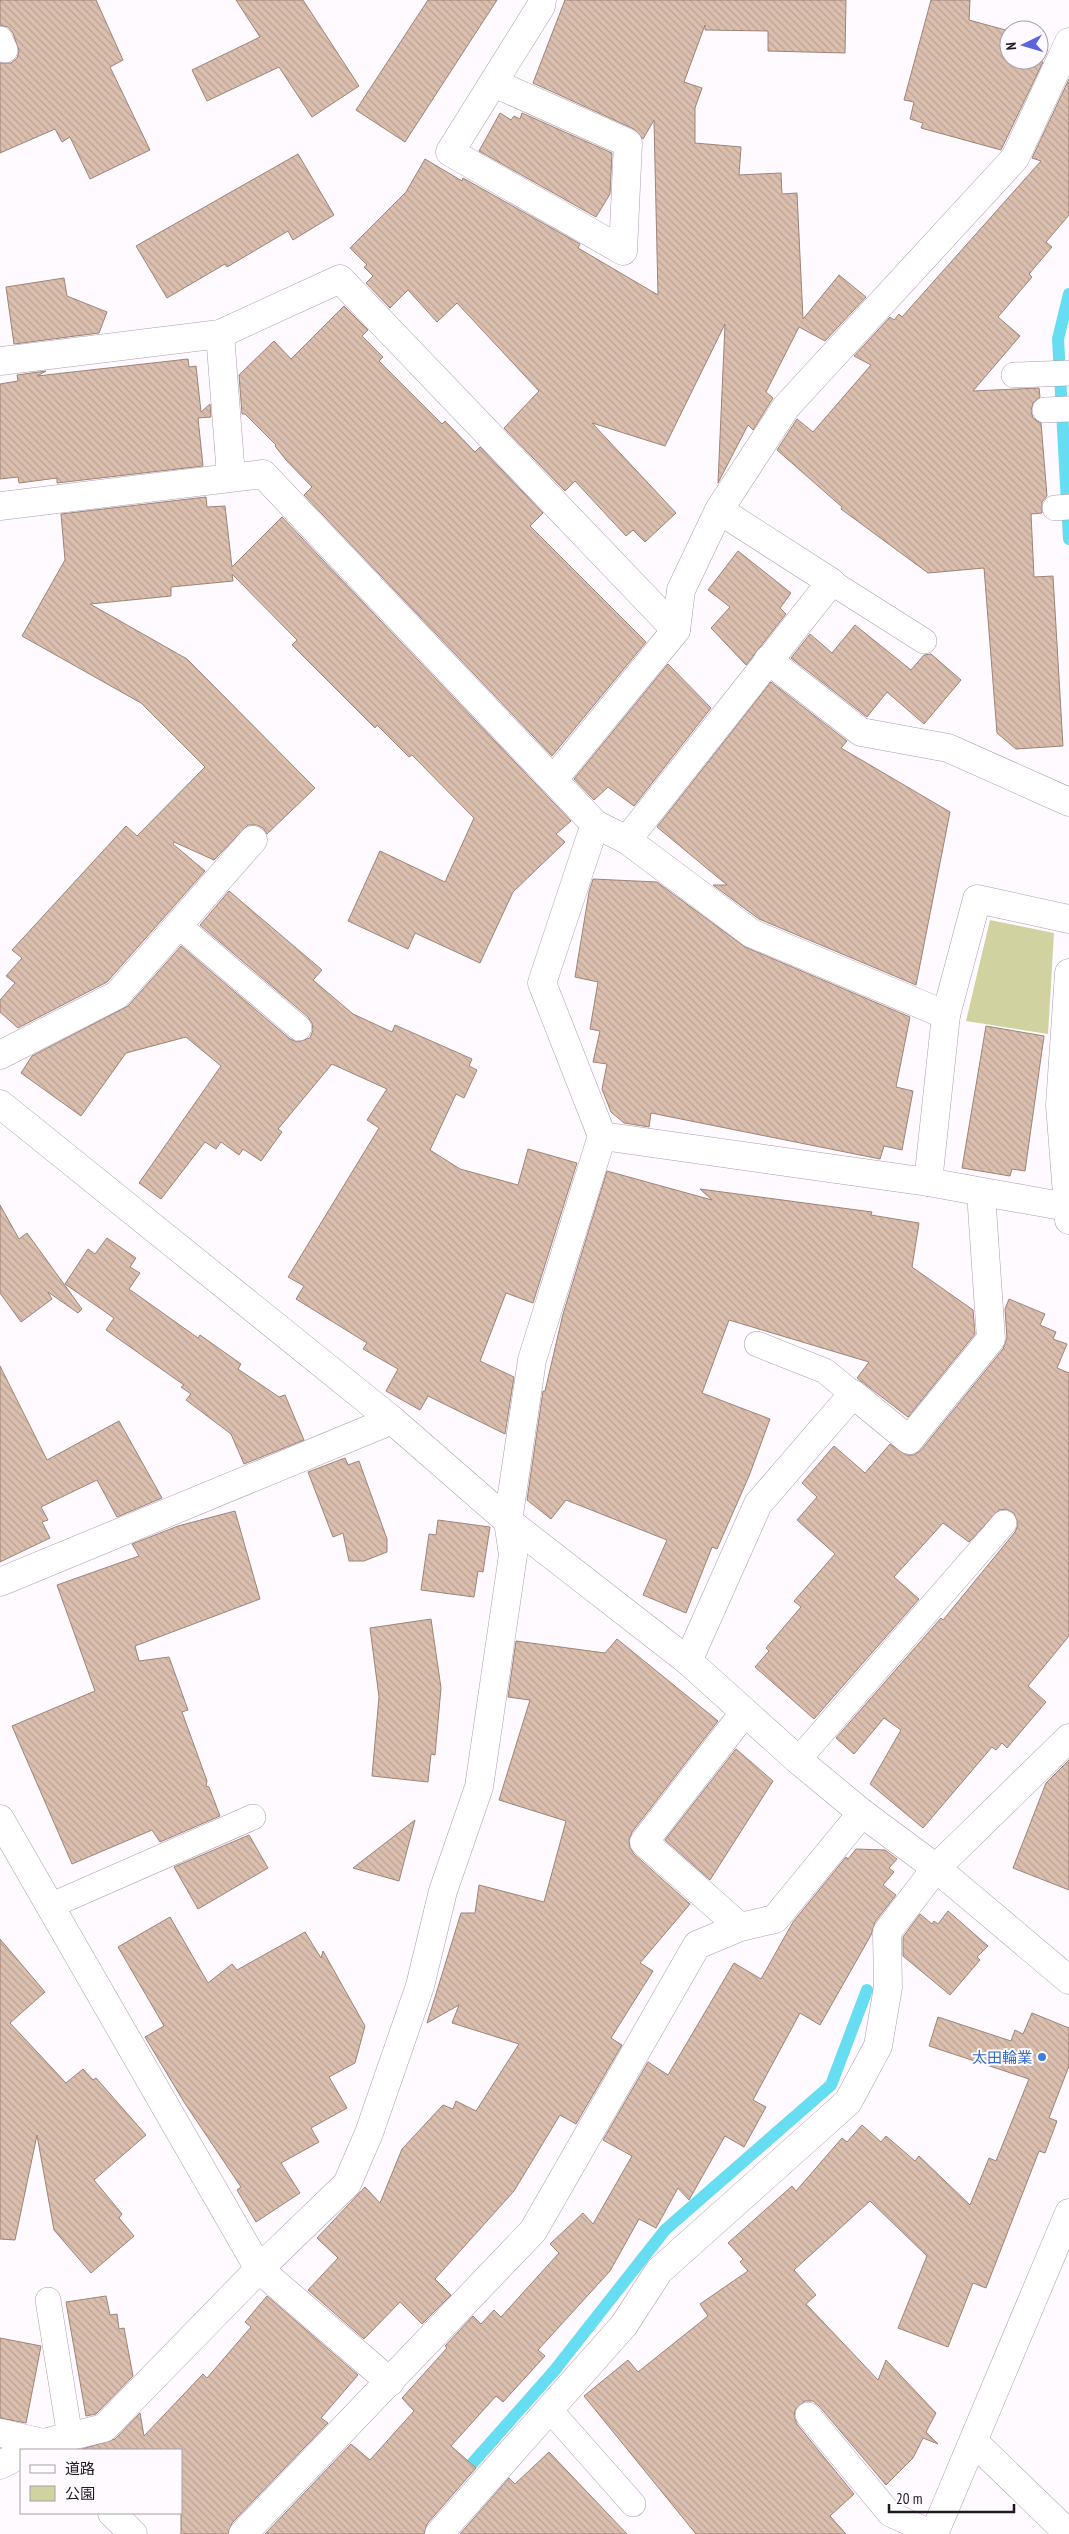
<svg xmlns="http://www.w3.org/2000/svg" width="1069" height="2534" font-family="'PT Sans Narrow','Noto Sans JP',sans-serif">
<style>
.green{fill:#d0d3a0}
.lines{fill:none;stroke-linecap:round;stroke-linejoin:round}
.stream{stroke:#66ddf0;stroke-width:12}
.building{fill:url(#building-back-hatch);stroke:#9e8476}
.service-casing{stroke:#ae9bb1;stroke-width:26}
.minor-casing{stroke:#ae9bb1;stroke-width:29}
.tertiary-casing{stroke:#ae9bb1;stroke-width:29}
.service{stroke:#fff;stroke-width:25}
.minor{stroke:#fff;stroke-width:28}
.tertiary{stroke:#fff;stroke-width:28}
.shop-dot{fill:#3f7fe0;stroke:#fefaff;stroke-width:2}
.labels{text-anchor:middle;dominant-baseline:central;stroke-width:4;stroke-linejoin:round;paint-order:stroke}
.shop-label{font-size:15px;fill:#366cbe;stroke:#fefaff;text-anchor:end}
</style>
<defs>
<pattern id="building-back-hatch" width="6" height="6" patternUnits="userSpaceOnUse" patternTransform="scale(1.25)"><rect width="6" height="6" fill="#dabeae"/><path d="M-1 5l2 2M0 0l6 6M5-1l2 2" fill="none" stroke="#bba395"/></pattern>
</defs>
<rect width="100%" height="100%" fill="#fefaff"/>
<!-- green -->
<path class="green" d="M990 920 1054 933 1048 1034 966 1021Z"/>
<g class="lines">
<!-- stream -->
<g class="stream">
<path d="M1069 294 1058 339 1069 539"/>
<path d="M461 2476 554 2371 665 2230 831 2085 867 1990"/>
</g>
</g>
<!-- building -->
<g class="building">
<path d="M0 0H96L123 60 110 67 150 150 90 179 70 137 62 142 55 129 0 153V63H11L17 58 19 51 13 33 8 27 0 25Z"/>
<path d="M236 0H303L359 86 312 117 279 67 207 101 192 70 260 37Z"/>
<path d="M428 0H497L405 142 356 110Z"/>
<path d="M565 0H846L845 53 768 51V31L705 30V25L684 82 702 88 695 108V143L741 147 739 175 781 173 782 194 797 193 803 319 839 275 866 297 825 341 799 327 766 392 773 398 753 430 748 425 718 483 725 324 665 446 592 423 676 513 645 542 633 530 626 536 575 481 565 491 504 428 539 391 457 303 437 322 408 290 390 308 366 283 373 276 364 267 367 265 350 248 406 192 425 159 462 181 463 178 580 244 578 248 658 295 654 120 643 139 634 129 533 83Z"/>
<path d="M931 0H970L969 20 1009 31V60L1043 62 1001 150 921 128 923 123 910 119 914 102 904 100Z"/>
<path d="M1069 79V215L1046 242 1052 247 1029 274 1032 277 998 317 1020 336 973 391 1039 388 1040 397 1033 403 1031 411 1033 418 1041 423 1047 496 1042 502V513L1031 514 1034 577 1053 576 1063 746 1016 749 997 733 984 568 928 573 841 509 842 507 777 450 797 419 813 432 871 365 854 356 890 317 894 320 899 314 902 317 1041 161 1032 158Z"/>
<path d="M500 113 511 120 514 116 520 119 522 113 612 153 610 194 596 217 479 151Z"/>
<path d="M298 154 334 215 293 240 288 231 227 267 225 264 167 298 136 246Z"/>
<path d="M64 278 67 296 107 312 99 333 14 344 6 287Z"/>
<path d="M344 306 368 330 362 336 383 357 379 361 442 424 445 421 475 452 480 447 543 513 530 526 646 642 552 756 304 495 312 487 286 460 275 446 276 445 245 414H242L239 375 274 341 291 359Z"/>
<path d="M188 359 189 367 196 366 201 412 210 404 211 417 198 418 203 466 57 483V478L19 483 18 477 0 479V384L18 381 17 375 46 371 37 376Z"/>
<path d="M206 497 207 507 225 506 232 567 282 517 571 821 556 834 565 842 513 892 480 963 415 933 408 949 348 921 380 851 445 882 474 818 412 755 409 757 377 725 375 728 292 645 297 640 232 574 233 581 171 587V596L90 604 187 659 315 788 267 834 263 828 257 825H248L214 860 174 842 173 844 205 871 107 982 18 1028 0 1012V1000L15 983 6 976 22 958 12 950 126 826 137 836 205 767 141 703 22 636 65 560 61 514Z"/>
<path d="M738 551 791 593 780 608 786 614 746 665 711 628 730 607 708 590Z"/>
<path d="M855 625 911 670 924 655 931 654 961 680 924 724 887 692 867 717 791 658 810 634 832 653Z"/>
<path d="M668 664 711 708 634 806 608 787 594 800 574 779Z"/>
<path d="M771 682 847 741 841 748 950 812 916 985 759 919 713 885H727L657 827Z"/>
<path d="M593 879 657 882 745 947 910 1017 896 1087 913 1091 902 1150 884 1146 880 1159 651 1113 649 1127 624 1123 611 1112 602 1089 607 1064 593 1062 600 1031 590 1029 598 982 575 977 589 892Z"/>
<path d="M229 891 322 970 313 980 353 1014 392 1032 395 1025 472 1059 469 1066 477 1070 464 1098 456 1094 430 1150 460 1169 518 1185 528 1149 577 1163 533 1303 506 1293 480 1361 514 1377 505 1434 428 1396 420 1410 386 1391 398 1369 363 1349 367 1343 296 1299 304 1286 288 1277 379 1128 367 1120 387 1089 332 1064 278 1129 282 1132 261 1161 243 1149 239 1155 221 1142 216 1149 205 1142 161 1199 139 1183 221 1066 186 1037 126 1053 81 1116 21 1073 32 1056 128 1006 181 946 290 1039 297 1042 310 1038 313 1030 312 1023 308 1017 200 925Z"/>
<path d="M986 1026 1044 1036 1025 1171 1012 1169 1010 1176 962 1168Z"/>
<path d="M607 1171 712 1200 700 1189 872 1212 871 1215 919 1223 912 1267 973 1310 975 1334 908 1417 857 1378 869 1362 729 1320 702 1393 770 1419 749 1476 717 1549 712 1547 686 1613 643 1595 667 1540 566 1500 551 1519 527 1500 543 1391H545L563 1314Z"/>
<path d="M0 1205 19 1239 27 1233 82 1309 78 1313 48 1292 52 1299 21 1322 0 1293Z"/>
<path d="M107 1238 136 1258 130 1267 140 1273 129 1289 198 1338 200 1335 241 1364 238 1369 279 1397 285 1395 304 1440 244 1464 231 1434 186 1400 191 1394 181 1387 184 1385 106 1330 114 1318 65 1284 88 1249 95 1254Z"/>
<path d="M1009 1299 1045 1314 1040 1325 1056 1332 1053 1339 1067 1344 1057 1368 1069 1373V1636L1028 1686 1046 1702 1007 1748 1002 1743 996 1750 992 1747 923 1828 870 1784 901 1730 884 1718 854 1754 836 1738 941 1618 943 1620 1015 1532 1018 1525 1014 1513 1006 1509 999 1510 969 1542 943 1523 894 1577 919 1599 814 1719 755 1667 769 1651 766 1648 801 1607 794 1601 835 1554 797 1520 817 1497 802 1483 834 1446 865 1473 890 1444 906 1455H914L921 1450 1003 1349 1007 1338 1005 1309Z"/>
<path d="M0 1366 47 1460 119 1421 162 1498 117 1517 97 1480 41 1507 48 1520 42 1522 50 1538 0 1562Z"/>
<path d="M345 1458 348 1465 359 1461 387 1539V1552L364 1561H349L343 1533 333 1537 308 1472Z"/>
<path d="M235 1511 260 1599 135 1646 139 1661 169 1657 188 1710 182 1712 207 1781 206 1786 209 1787 220 1816 160 1842 152 1830 72 1864 12 1726 95 1691 57 1585 139 1556 132 1544 178 1526Z"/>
<path d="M438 1520 490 1527 483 1572 478 1571 474 1597 421 1590 429 1534 436 1535Z"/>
<path d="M431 1619 441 1688 435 1755 431 1754 428 1782 372 1776 379 1697 370 1628Z"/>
<path d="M617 1639 718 1721 632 1832 629 1840 630 1848 634 1854 690 1904 640 1963 653 1971 611 2038 622 2045 576 2124 560 2115 514 2191 435 2279 451 2295 422 2324 400 2302 364 2339 308 2290 338 2258 317 2238 365 2187 380 2203 402 2149 443 2105 453 2109 456 2101 476 2111 519 2044 452 2023 459 2005 427 2023 461 1913H475L479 1885 544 1902 566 1821 499 1800 530 1700 508 1697 516 1641 605 1653Z"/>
<path d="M736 1749 773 1781 710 1880 665 1840Z"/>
<path d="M1069 1760V1890L1013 1868 1046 1783Z"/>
<path d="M415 1820 399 1881 353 1868Z"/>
<path d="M249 1835 268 1868 198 1909 174 1867Z"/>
<path d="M856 1849 885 1850 897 1859 889 1868 894 1872 883 1885 896 1895 875 1922 871 1935 820 2025 800 2013 753 2100 766 2107 744 2147 725 2136 689 2200 678 2188 656 2228 639 2219 610 2271 538 2350 545 2356 503 2402 496 2396 451 2446 476 2468 427 2524 424 2534H265L351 2444 370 2460 414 2411 402 2398 447 2348 445 2346 473 2316 481 2324 494 2310 501 2317 559 2253 550 2244 583 2213 593 2224 632 2156 603 2140 648 2062 668 2075 734 1963 761 1979 793 1922 846 1857 848 1859Z"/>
<path d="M948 1911 988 1946 977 1957 980 1960 950 1995 903 1956V1937L920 1914 932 1924 934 1921 938 1924Z"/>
<path d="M170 1917 208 1983 232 1964 237 1970 305 1932 321 1958 323 1951 365 2026 355 2063 329 2077 347 2108 311 2128 319 2142 281 2163 300 2193 256 2222 237 2190 241 2187 184 2102 145 2037 164 2026 118 1947Z"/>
<path d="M0 1939 45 1992 10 2023 66 2083 83 2069 93 2080 96 2078 146 2135 94 2180 122 2214 119 2218 134 2236 91 2273 54 2230 37 2135 15 2240 0 2239Z"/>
<path d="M1032 2013 1069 2028V2066L1049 2118 1057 2121 1045 2153 1039 2151 986 2288 973 2283 948 2347 898 2328 927 2256 870 2201 794 2270 816 2295 806 2304 878 2380 886 2360 936 2413 926 2432 938 2444 923 2438 913 2458 886 2485 819 2406 813 2401H805L795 2410 794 2417 797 2424 854 2494 830 2516 846 2534H696L584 2396 628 2360 638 2372 708 2316 700 2304 748 2271 740 2262 743 2259 728 2243 792 2186 796 2191 842 2138 847 2142 862 2125 881 2142 886 2136 915 2161 919 2156 970 2205 989 2158 996 2161 1029 2079 929 2046 938 2017 1011 2041 1015 2030 1023 2034Z"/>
<path d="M106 2296 110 2315 117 2314 119 2329 124 2328 133 2376 96 2414 86 2416 66 2302Z"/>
<path d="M267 2296 358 2375 321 2418 328 2423 232 2523 228 2534H181V2450H79L115 2439 140 2413 144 2436 203 2374 207 2378 251 2327 245 2322Z"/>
<path d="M0 2338 41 2346 26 2423 0 2418Z"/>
<path d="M549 2452 627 2534H460L509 2478 515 2484Z"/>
</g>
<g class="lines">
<!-- service casing -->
<g class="service-casing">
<g id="service">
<path d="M0 39 5 50"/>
<path d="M1014 375 1069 373"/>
<path d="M1045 410 1069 409"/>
<path d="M1055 508 1069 507"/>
<path d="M831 582 924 641"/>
<path d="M178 925 299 1028"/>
<path d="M757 1344 825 1371 853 1394"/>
<path d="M798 1760 1004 1523"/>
<path d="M50 1906 253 1817"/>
<path d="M48 2300 70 2437"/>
<path d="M550 2410 633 2504"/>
<path d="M808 2415 890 2514 934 2534"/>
</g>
</g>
<!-- minor casing -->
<g class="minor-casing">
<g id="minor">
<path d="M494 83 628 143 623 251 450 152 541 6 542 0"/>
<path d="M220 334 231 476"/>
<path d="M0 361 220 334 340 279 676 630"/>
<path d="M0 506 263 474 595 824 627 840 751 933 946 1015 977 899 1069 919"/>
<path d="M768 660 861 732 948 748 1069 802"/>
<path d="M554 779 676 630 681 590 719 510 786 407 1015 158 1069 42"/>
<path d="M627 840 831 582 719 510"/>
<path d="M1069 973 1060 1105 1069 1220"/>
<path d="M0 1055 117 995 253 840"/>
<path d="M0 1104 392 1420 508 1521 688 1661 798 1760 862 1813 936 1868 1069 1980"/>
<path d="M602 1136 928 1182 1067 1207"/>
<path d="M928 1182 946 1015"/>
<path d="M0 1582 392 1420"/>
<path d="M688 1661 758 1504 853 1394 909 1440 991 1339 981 1193"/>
<path d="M0 1819 259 2269 390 2382"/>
<path d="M740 1927 644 1842 744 1713"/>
<path d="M0 2433 43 2443 49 2450"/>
<path d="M974 2442 1069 2534"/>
<path d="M28 2450 43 2443 104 2428 259 2269 347 2184 369 2133 420 1986 443 1891 479 1787 513 1555 508 1521 532 1360 602 1136 542 983 595 824"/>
<path d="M0 2465 21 2454"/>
<path d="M112 2513 133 2534"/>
<path d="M243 2534 533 2231 697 1945 740 1927 775 1919 862 1813"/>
<path d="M439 2534 624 2325 659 2271 848 2102 878 2046 888 1987 887 1932 936 1868 1069 1738"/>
</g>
</g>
<!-- tertiary casing -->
<g class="tertiary-casing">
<path id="tertiary" d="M934 2534 1069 2213"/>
</g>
<!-- service -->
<use href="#service" class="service"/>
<!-- minor -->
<use href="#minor" class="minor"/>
<!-- tertiary -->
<use href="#tertiary" class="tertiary"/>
</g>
<!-- markers -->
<circle class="shop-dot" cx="1042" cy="2057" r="5"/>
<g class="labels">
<!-- shop labels -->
<g class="shop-label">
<text x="1032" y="2057">太田輪業</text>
</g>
</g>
<!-- legend -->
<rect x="20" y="2449" width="162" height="65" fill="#fefaff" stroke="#a5a0a7"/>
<rect x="30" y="2465" width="25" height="8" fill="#ffffff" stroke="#a5a0a7"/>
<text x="65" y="2474" font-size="15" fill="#201922">道路</text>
<rect x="30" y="2486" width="25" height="15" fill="#d0d3a0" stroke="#a5a0a7"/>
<text x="65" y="2499" font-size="15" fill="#201922">公園</text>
<!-- north arrow -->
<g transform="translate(1024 45) rotate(265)"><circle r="24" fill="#fefaff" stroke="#a5a0a7"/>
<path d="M0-4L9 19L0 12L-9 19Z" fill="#5a64dc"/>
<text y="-8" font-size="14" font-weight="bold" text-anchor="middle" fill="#201922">N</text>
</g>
<!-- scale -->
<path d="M889 2504v8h125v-8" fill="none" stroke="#201922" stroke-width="2.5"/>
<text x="896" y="2504" font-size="15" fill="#201922" stroke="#fefaff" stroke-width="4" paint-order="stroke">20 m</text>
</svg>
